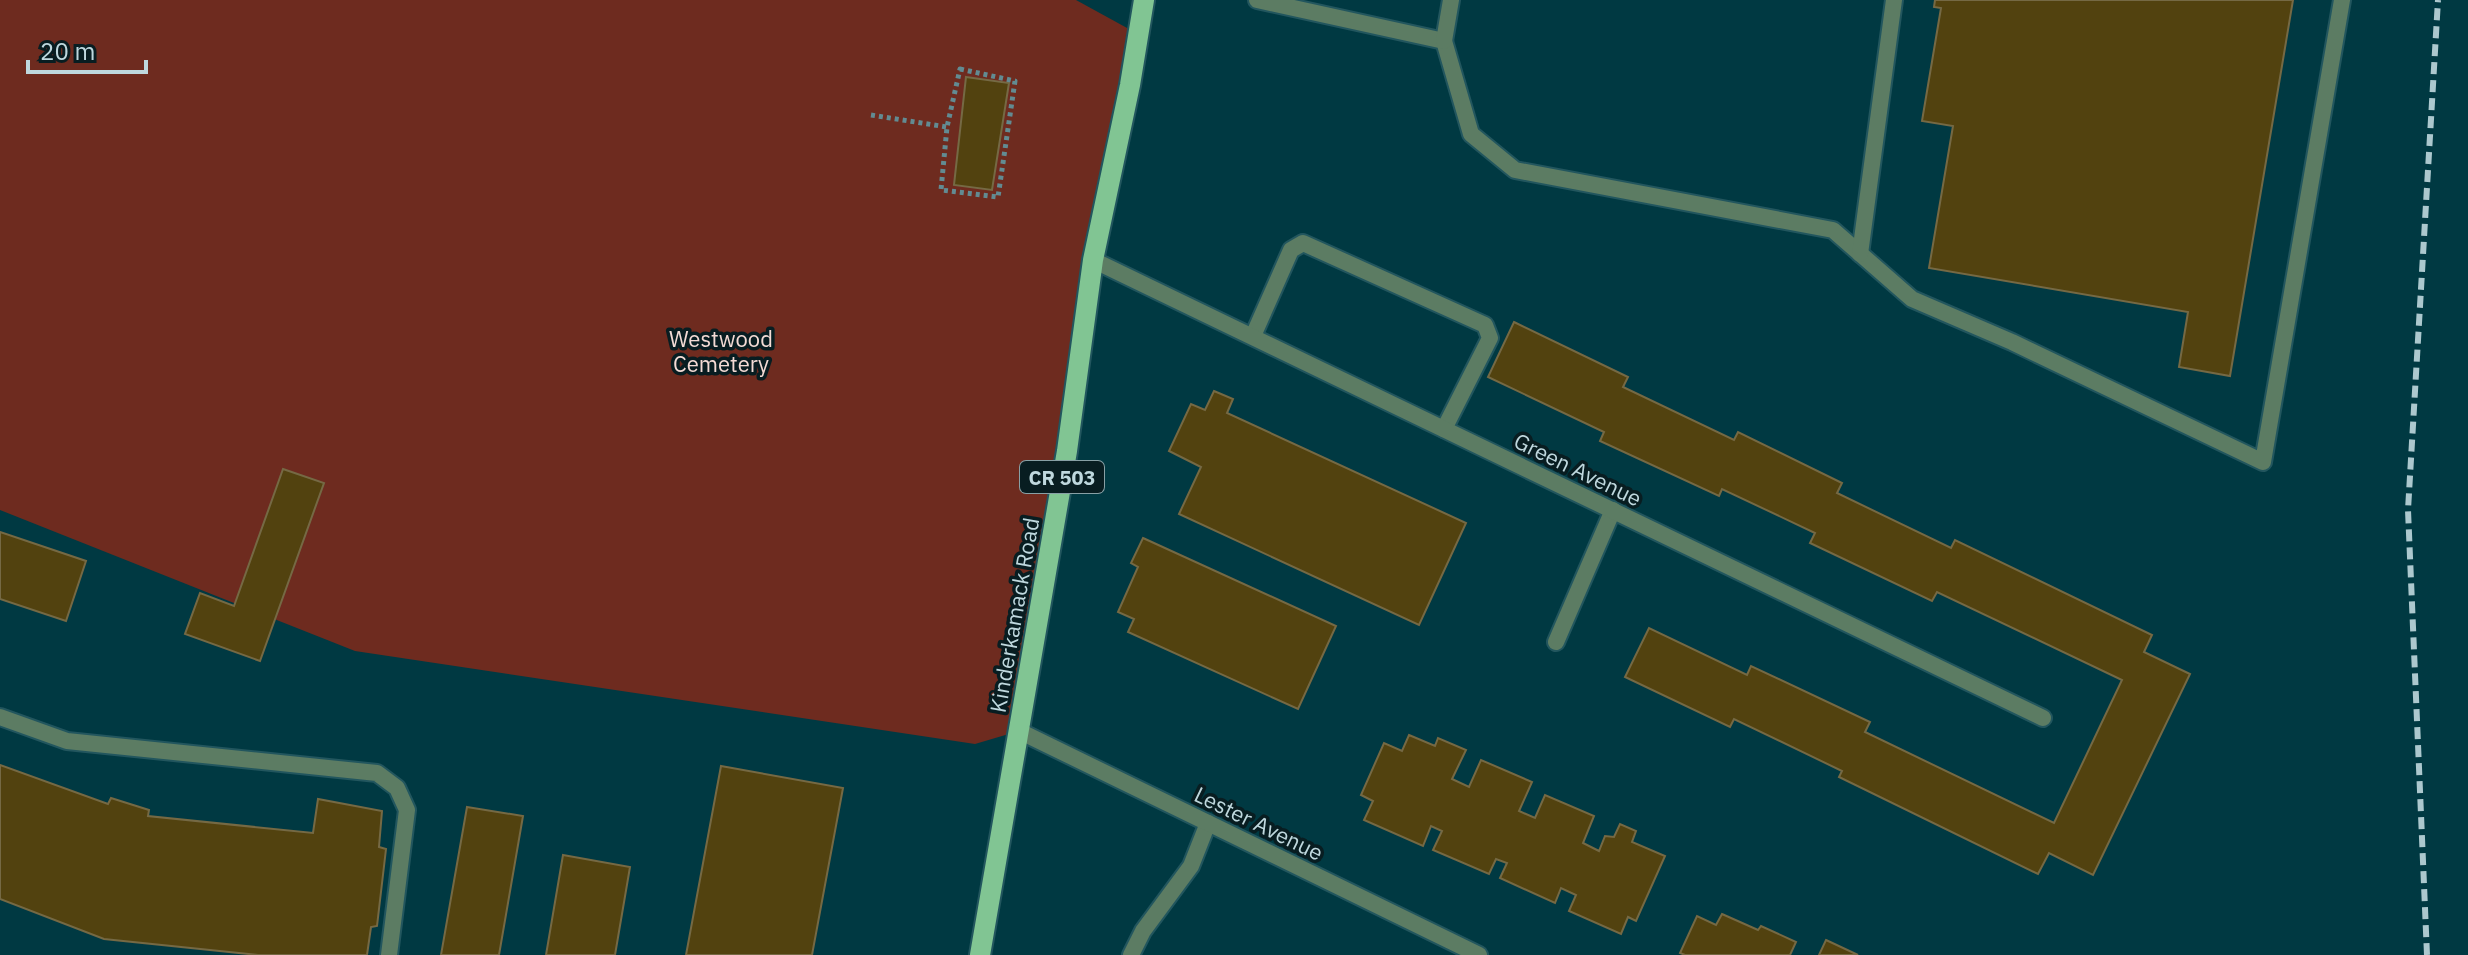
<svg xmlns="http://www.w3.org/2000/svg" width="2468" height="955" font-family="'IBM Plex Sans',sans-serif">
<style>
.green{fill:#6e2b1f}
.building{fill:#52420f;stroke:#756944;stroke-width:2}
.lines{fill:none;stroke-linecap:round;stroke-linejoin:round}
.lane-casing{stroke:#22565e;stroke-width:20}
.street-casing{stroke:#22565e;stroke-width:20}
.primary-casing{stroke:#22565e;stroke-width:24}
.path{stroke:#628b92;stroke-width:5;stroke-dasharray:4 4;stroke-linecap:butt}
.lane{stroke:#5c7c63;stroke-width:16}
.street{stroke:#5c7c63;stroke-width:16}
.primary{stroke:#81c593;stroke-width:20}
.rail{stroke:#acc8ce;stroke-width:6;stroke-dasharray:12 6;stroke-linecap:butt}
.labels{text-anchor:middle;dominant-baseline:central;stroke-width:7;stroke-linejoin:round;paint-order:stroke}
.shield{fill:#081d21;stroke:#88a0a5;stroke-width:2}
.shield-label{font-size:20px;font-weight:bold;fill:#bfd8de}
.park-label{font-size:22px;fill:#f4dbd5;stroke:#081d21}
.street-label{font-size:22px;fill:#bfd8de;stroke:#081d21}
</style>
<rect width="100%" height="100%" fill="#003942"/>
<!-- green -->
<path class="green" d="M0 0H1076L1138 34 1019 731 975 744 355 651 0 510Z"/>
<!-- building -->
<g class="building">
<path d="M1935 0H2293L2230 376 2179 367 2188 312 1929 268 1953 126 1922 121 1941 8 1934 7Z"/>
<path d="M966 77 1009 83 992 190 954 185Z"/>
<path d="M1514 322 1628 377 1623 387 1734 440 1738 432 1842 483 1837 493 1951 548 1955 540 2152 635 2144 652 2190 674 2093 875 2049 853 2038 874 1839 777 1842 771 1734 719 1730 727 1625 677 1649 628 1747 675 1751 666 1870 722 1865 732 2054 823 2122 680 1937 592 1932 601 1810 543 1815 533 1722 489 1719 496 1600 441 1604 432 1488 377Z"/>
<path d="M1214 391 1233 399 1227 413 1466 523 1419 625 1179 514 1201 467 1169 451 1191 404 1205 410Z"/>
<path d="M283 469 324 483 260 661 185 634 200 593 234 606Z"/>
<path d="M0 532 86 561 66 621 0 599Z"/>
<path d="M1143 538 1336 626 1298 709 1128 632 1134 619 1118 612 1138 567 1131 563Z"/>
<path d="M1409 735 1435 746 1438 738 1466 750 1452 779 1469 787 1481 760 1532 782 1519 811 1535 818 1545 795 1594 816 1583 843 1599 851 1605 836 1614 837 1620 824 1636 831 1632 842 1665 856 1636 921 1628 917 1621 934 1569 911 1576 895 1561 888 1555 903 1500 878 1507 863 1496 859 1489 874 1433 850 1442 831 1431 826 1423 846 1364 820 1373 801 1361 795 1384 743 1402 751Z"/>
<path d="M0 765 108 804 111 798 149 810 148 816 313 833 318 799 382 811 379 847 386 849 377 926 371 927 367 955H258L104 939 0 899Z"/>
<path d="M721 766 843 788 812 955H686Z"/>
<path d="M467 807 523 816 499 955H441Z"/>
<path d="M563 855 630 867 615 955H546Z"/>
<path d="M1722 914 1758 930 1761 926 1796 942 1790 955H1685L1680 953 1697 916 1716 925Z"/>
<path d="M1826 940 1858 955H1819Z"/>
</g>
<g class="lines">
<!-- lane casing -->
<g class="lane-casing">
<g id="lane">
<path d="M1257 0 1444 41 1471 134 1515 170 1833 230 1912 299 2012 342 2263 462 2342 0"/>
<path d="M1444 41 1451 0"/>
<path d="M1860 254 1894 0"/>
<path d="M1253 336 1291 250 1303 243 1485 325 1490 338 1444 429"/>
<path d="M1556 642 1613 510"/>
<path d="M0 717 67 741 377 773 397 788 407 810 389 955"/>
<path d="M1131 955 1143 931 1191 866 1208 823"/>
</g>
</g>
<!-- street casing -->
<g class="street-casing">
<g id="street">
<path d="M1093 260 2043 718"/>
<path d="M1019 731 1479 955"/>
</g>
</g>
<!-- primary casing -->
<g class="primary-casing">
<path id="primary" d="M980 955 1067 451 1093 260 1130 85 1144 0"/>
</g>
<!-- path -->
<g class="path">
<path d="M960 69 1015 81 998 197 941 190 947 127Z"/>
<path d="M871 115 947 127"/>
</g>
<!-- lane -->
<use href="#lane" class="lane"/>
<!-- street -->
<use href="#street" class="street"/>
<!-- primary -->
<use href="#primary" class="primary"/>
<!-- rail -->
<path class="rail" d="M2427 955 2408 510 2438 0"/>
</g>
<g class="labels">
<!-- shield labels -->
<rect class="shield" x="1020" y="461" width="84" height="32" rx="6"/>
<g class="shield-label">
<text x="1062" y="477">CR 503</text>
</g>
<!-- park labels -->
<g class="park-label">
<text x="721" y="338">Westwood<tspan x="721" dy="25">Cemetery</tspan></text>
</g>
<!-- street labels -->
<g class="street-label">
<text transform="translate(1578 469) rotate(26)">Green Avenue</text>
<text transform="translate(1014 615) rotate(-80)">Kinderkamack Road</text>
<text transform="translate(1259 823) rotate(26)">Lester Avenue</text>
</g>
</g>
<!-- scale -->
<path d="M28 60v12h118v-12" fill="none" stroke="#bfd8de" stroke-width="4"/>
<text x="40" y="60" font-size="24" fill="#bfd8de" stroke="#081d21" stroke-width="6" paint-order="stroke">20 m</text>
</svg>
